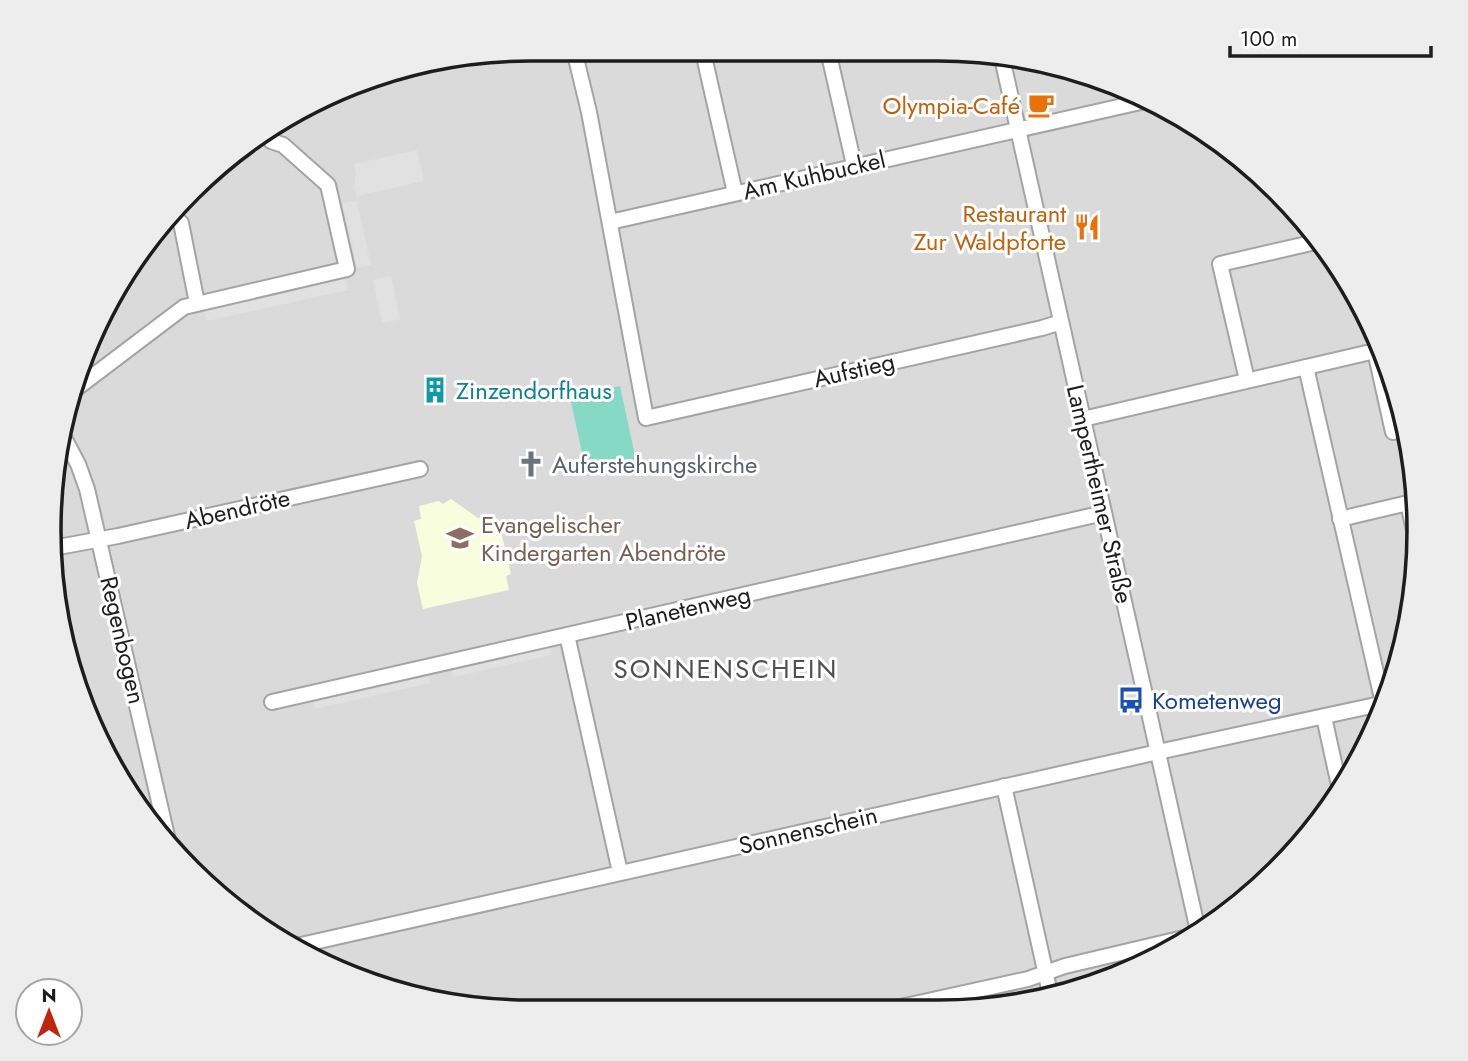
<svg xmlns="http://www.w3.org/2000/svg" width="1468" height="1061" font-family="Jost,sans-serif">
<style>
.residential{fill:#dbdada}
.education{fill:#f8fdde}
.pitch{fill:#86d9c5}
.parking{fill:#e1e1e1}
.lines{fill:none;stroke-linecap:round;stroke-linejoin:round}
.minor-casing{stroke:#a4a4a4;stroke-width:18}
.minor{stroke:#fff;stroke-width:14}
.labels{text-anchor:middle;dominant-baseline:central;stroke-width:6;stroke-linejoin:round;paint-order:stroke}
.food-label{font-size:24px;fill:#c56008;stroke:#fff;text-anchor:end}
.street-label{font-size:24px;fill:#1d1d1d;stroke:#fff}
.culture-label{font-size:24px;fill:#0d838f;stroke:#fff;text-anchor:start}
.worship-label{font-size:24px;fill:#5b616d;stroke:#fff;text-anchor:start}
.education-label{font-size:24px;fill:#785e54;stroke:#fff;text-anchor:start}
.transit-label{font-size:24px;fill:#164399;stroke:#fff;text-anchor:start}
.neighbourhood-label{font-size:26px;letter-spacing:2px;fill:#505050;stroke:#fff}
.rim{fill:none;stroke:#1d1d1d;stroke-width:3.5}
</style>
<rect width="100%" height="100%" fill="#eeece4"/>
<!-- residential -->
<path class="residential" d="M531 49 1032 58 1179 114 1300 213 1355 290 1394 376 1415 468 1418 562 1402 656 1369 744 1319 824 1255 893 1150 963 1001 1008 499 1011 406 996 318 963 238 913 168 848 86 715 53 593V467L98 318 168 213 263 130 405 66Z"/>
<!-- education -->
<path class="education" d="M451 499 478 518 491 515 498 519 511 574 506 576 509 590 423 609 417 583 422 556 414 521 421 519 419 506 439 501 443 504Z"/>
<!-- pitch -->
<path class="pitch" d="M620 386 637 465 587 476 570 397Z"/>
<!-- parking -->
<g class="parking">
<path d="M417 150 424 181 357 196 354 187 356 174 354 164Z"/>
<path d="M357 201 371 265 357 268 343 203Z"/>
<path d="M391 276 400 319 382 323 373 280Z"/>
<path d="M345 277 348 290 207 321 204 309Z"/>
<path d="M549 645 551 655 453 677 451 667Z"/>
<path d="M427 673 430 683 315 709 313 698Z"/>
</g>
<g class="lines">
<!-- minor casing -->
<g class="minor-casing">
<g id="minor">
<path d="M574 50 589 112 646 418 1042 328 1061 322"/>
<path d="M703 52 735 193"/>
<path d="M829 55 854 165"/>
<path d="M1002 58 1198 931"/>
<path d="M169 213 181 223 197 303"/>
<path d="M610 222 1145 101"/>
<path d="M1306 367 1383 703"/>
<path d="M1247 380 1220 264 1320 241"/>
<path d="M77 388 184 307 347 269 328 185 283 145 271 141"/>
<path d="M1083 419 1375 351 1393 432 1402 430"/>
<path d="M63 436 78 464 87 489 170 849"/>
<path d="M1340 519 1408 503 1417 544"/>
<path d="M53 548 118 536 420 469"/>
<path d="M567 635 620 872"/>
<path d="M272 702 1104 513"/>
<path d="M1324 717 1340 790"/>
<path d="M1004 786 1050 993"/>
<path d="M292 947 1158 752 1385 703"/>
<path d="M896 1008 1028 979 1065 966 1188 937"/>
</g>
</g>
<!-- minor -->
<use href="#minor" class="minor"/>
</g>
<!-- icons -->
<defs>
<g id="cafe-bare" transform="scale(2.1)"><path d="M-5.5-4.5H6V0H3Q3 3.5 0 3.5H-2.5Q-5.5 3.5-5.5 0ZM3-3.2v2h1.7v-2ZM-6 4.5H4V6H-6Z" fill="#e8710a" stroke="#fff" stroke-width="2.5" paint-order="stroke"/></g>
<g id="restaurant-bare" transform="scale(2.1)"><path d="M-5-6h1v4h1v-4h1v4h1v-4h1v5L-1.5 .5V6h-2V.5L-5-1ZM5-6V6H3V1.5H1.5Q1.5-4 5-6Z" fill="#e8710a" stroke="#fff" stroke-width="2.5" paint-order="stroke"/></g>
<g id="building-bare" transform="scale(2.1)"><path d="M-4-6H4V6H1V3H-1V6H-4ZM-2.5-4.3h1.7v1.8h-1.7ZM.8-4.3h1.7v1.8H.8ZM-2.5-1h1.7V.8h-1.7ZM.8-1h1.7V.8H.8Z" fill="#0f9aa8" stroke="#fff" stroke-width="2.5" paint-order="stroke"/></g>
<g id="church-bare" transform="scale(2.1)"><path d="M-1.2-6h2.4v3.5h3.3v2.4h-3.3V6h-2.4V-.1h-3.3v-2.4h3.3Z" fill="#6b7280" stroke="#fff" stroke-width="2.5" paint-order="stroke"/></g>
<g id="school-bare" transform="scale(2.1)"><path d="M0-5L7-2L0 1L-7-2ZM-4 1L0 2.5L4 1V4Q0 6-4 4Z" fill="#8d6e63" stroke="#fff" stroke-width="2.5" paint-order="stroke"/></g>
<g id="bus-bare" transform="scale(2.1)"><path d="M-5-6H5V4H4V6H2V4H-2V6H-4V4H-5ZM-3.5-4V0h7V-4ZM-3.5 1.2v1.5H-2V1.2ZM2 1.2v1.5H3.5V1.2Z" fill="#1a4fb4" stroke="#fff" stroke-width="2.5" paint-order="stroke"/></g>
</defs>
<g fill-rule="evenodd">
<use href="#cafe-bare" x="1041" y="105"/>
<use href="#restaurant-bare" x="1087" y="227"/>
<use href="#building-bare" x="435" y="390"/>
<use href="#church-bare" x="531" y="464"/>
<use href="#school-bare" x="460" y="538"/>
<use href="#bus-bare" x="1131" y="700"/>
</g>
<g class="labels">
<!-- food labels -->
<g class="food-label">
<text x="1020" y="105">Olympia-Café</text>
<text x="1066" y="213">Restaurant<tspan x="1066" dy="28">Zur Waldpforte</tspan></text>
</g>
<!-- street labels -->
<g class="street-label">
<text transform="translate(814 175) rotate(-13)">Am Kuhbuckel</text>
<text transform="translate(854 370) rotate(-13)">Aufstieg</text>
<text transform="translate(1100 494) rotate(77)">Lampertheimer Straße</text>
<text transform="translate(237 509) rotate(-13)">Abendröte</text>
<text transform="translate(688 608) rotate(-13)">Planetenweg</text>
<text transform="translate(123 640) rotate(77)">Regenbogen</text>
<text transform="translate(808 830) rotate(-13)">Sonnenschein</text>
</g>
<!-- culture labels -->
<g class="culture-label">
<text x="456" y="390">Zinzendorfhaus</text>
</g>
<!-- worship labels -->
<g class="worship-label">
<text x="552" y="464">Auferstehungskirche</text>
</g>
<!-- education labels -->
<g class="education-label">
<text x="481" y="524">Evangelischer<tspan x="481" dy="28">Kindergarten Abendröte</tspan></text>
</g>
<!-- transit labels -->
<g class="transit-label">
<text x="1152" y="700">Kometenweg</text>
</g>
<!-- neighbourhood labels -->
<g class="neighbourhood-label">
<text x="726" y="669">SONNENSCHEIN</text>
</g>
</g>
<!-- crop -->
<path d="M0 0H1468V1061H0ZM530 61H938A469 469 0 0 1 1407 530V531A469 469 0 0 1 938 1000H530A469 469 0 0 1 61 531V530A469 469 0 0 1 530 61Z" fill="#ededed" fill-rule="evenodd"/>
<path class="rim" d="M530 61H938A469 469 0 0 1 1407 530V531A469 469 0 0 1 938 1000H530A469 469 0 0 1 61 531V530A469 469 0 0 1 530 61Z"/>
<!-- north arrow -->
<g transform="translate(49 1012)"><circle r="33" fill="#ffffff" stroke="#a5a5a5" stroke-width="2"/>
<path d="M0-5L12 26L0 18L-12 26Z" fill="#bf260b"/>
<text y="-10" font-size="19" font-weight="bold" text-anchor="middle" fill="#1d1d1d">N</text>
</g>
<!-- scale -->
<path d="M1230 46v10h201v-10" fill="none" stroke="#1d1d1d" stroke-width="3.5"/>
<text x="1240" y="46" font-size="21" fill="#1d1d1d" stroke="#ffffff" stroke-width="5" paint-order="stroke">100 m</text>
</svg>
